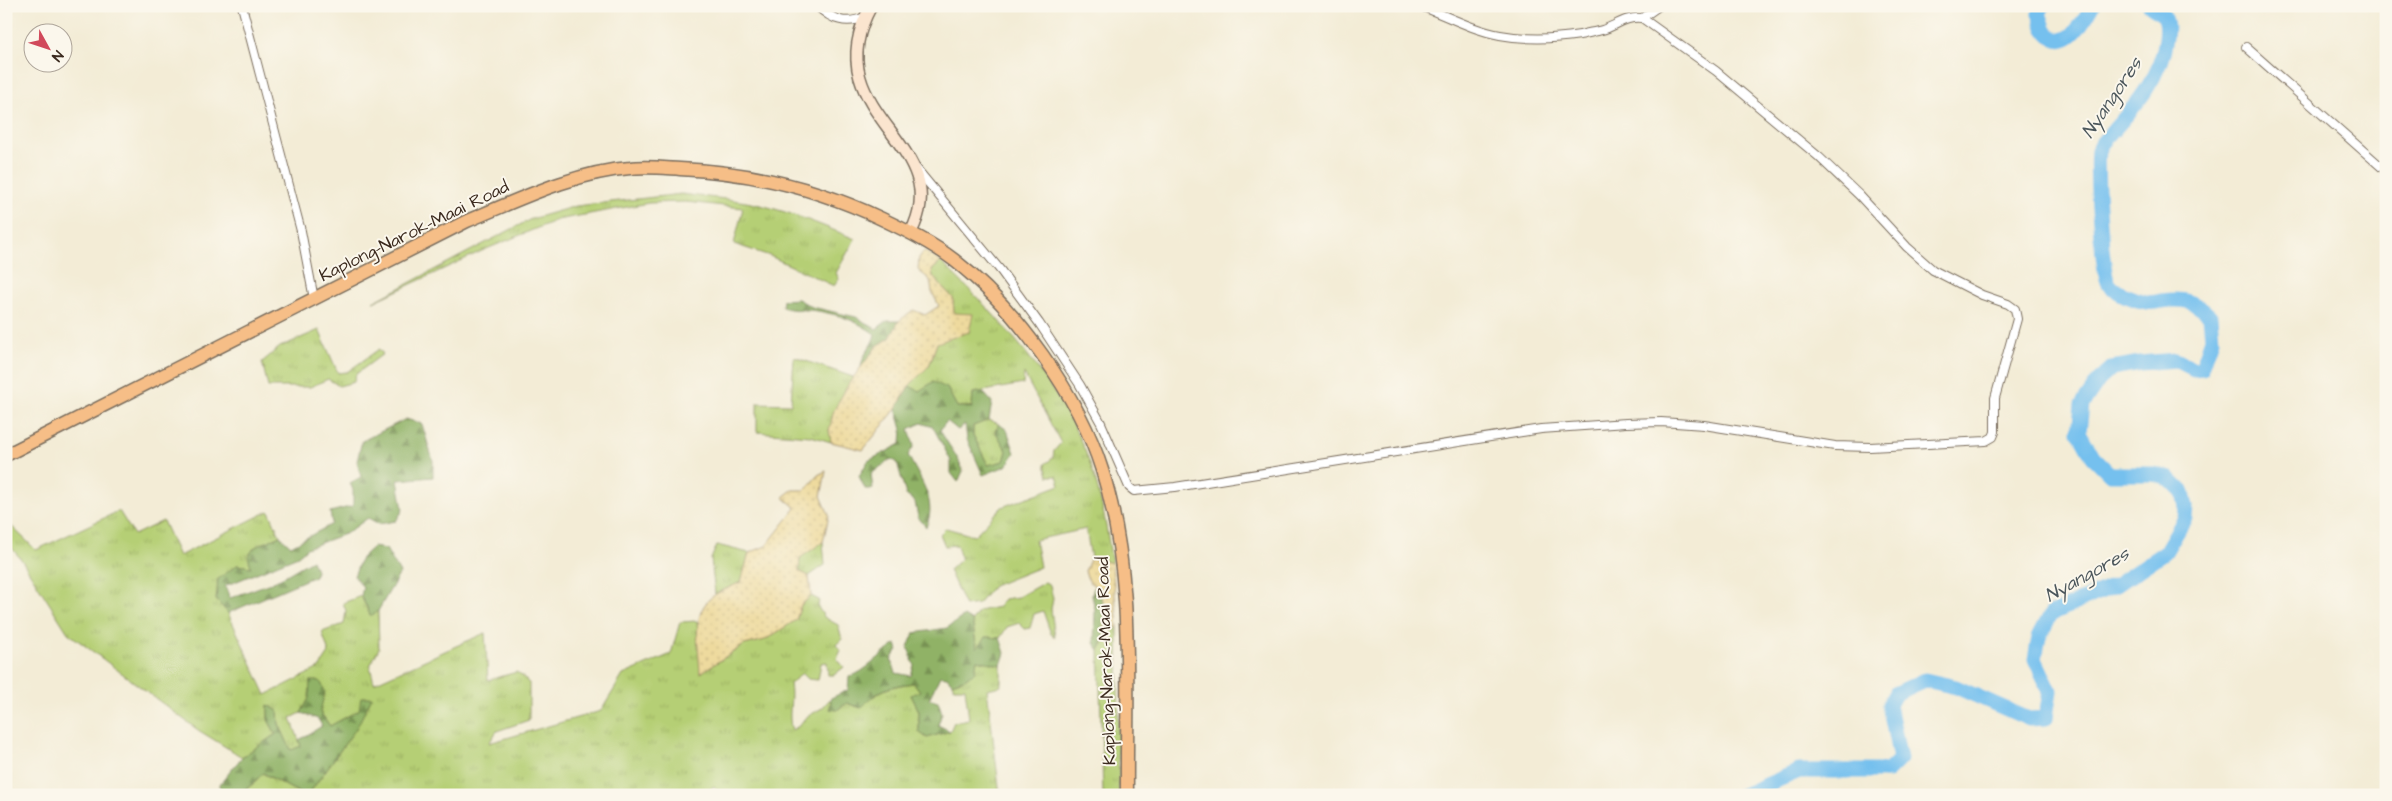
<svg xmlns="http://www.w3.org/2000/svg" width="2392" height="801" font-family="'Architects Daughter',sans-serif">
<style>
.grass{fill:url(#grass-tufts);stroke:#787c49}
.forest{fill:url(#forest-firs);stroke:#666e42}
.sand{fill:url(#sand-dots);stroke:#94825e}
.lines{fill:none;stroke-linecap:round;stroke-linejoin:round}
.river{stroke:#75c0ee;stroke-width:15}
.minor-casing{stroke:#7b6e5e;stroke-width:10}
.secondary-casing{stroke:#7b6e5e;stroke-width:14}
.trunk-casing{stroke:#7b6e5e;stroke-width:15}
.minor{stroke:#fff;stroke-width:8}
.secondary{stroke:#fbe5cf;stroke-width:11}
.trunk{stroke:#f6be87;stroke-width:12}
.labels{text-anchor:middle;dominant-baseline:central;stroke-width:4;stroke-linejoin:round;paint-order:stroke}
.street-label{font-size:18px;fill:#3b2a1e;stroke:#fbf7ec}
.water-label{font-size:19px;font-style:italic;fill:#4c575c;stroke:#fbf7ec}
</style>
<defs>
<pattern id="grass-tufts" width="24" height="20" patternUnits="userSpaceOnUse" patternTransform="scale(1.25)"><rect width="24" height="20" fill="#b5cf74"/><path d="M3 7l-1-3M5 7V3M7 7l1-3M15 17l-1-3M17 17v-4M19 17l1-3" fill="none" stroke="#9db264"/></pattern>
<pattern id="forest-firs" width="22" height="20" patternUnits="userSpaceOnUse" patternTransform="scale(1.25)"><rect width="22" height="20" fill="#90b266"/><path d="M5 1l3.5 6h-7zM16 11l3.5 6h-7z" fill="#779153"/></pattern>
<pattern id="sand-dots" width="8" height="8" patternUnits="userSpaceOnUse" patternTransform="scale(1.25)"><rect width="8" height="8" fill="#eeda9e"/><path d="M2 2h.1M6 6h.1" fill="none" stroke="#cdbb88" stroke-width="1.8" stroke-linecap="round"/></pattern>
</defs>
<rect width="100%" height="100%" fill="#fbf7ec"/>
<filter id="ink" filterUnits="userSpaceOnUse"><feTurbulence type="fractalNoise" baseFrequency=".02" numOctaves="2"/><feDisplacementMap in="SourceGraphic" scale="10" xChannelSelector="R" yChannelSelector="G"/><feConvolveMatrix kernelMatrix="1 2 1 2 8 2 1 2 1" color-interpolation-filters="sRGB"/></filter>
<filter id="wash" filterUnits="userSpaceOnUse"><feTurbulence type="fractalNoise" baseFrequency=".0096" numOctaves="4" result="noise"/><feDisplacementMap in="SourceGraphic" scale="20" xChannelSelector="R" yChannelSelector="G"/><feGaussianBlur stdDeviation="1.12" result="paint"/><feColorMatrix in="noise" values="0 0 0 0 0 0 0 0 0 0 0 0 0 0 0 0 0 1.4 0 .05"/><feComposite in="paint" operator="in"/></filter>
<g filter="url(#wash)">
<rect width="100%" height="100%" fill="#f3ecd6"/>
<!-- grass -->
<g class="grass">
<path d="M681 194C703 197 725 198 746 202 784 209 819 224 855 239L836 273 839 279 834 286 770 256 734 244 743 208 686 202 649 203 557 220 484 250 373 302 531 219 576 206Z"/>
<path d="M941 262C1002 320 1062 385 1091 466 1102 498 1107 530 1112 563L1091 558 1086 529 1035 540 1040 567 993 586 978 604 965 606 949 570 961 559 957 545 945 546 940 534 946 528 974 536 1002 507 1060 485 1057 476H1048L1045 464 1053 458 1054 451 1061 443 1024 374 1023 384 973 393 972 407H957L947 388 919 391 909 386 929 366 937 343 954 313 953 298 933 277 932 270Z"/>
<path d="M319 330 338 373 347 372 379 349 383 354 356 374 354 382 339 386 328 379 310 387H268L262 362 280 347Z"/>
<path d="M794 357 853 377 829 430 831 442 811 436 757 432V403L791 404Z"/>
<path d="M989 420 999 424 995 431 1007 451 1004 461 988 465 973 435V426Z"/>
<path d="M119 511 134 535 163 521 179 556 269 511 280 536 255 547 251 567 237 565 216 599 228 613 266 695 319 668 329 653 322 632 344 624 346 611 343 603 361 596 370 615 378 611 379 648 370 666 374 683 485 633 488 680 517 672 529 683V720L497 731 489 743 601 711 623 675 671 654 680 622 697 621 701 673 744 645 765 640 796 620 801 605 811 596 819 600 818 607 824 617 838 625 842 639 836 645 841 650 837 659 844 667 834 675H828L827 662 821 663 818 680 808 679 802 673 790 684C793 699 787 716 792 730L799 726 805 718 822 708 831 698 830 709 837 710 847 703 861 708C879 689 890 686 914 683L920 691 911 695 919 711V732L927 738 950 731 954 722 969 719 965 688H954L952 683 966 678 977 660 1001 665V686L987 689 1000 795H721L714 786 703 795H308L357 727 359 710 330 726 320 712 324 691 320 681 301 713 291 718 301 746 291 751 279 724 278 711 268 705V720L276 734 242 757 198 730 68 633 21 559 6 541V521L36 550Z"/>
<path d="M823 542 825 565 809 576 799 571 800 557Z"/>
<path d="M717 545 749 553 741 582 715 594 711 559Z"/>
<path d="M1045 582 1050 585 1053 599 1051 609 1055 637 1051 634 1043 611 1034 614 1030 628 1025 629 1019 623 1007 627 1000 638 986 637 977 649 972 621 979 611 998 607 1004 599 1018 597Z"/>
<path d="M1104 627 1118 628 1119 795H1103L1099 650 1104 641Z"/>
<path d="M262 773 303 795H238L253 784Z"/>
</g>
<!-- forest -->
<g class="forest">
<path d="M798 299 812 307 856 317 876 329 887 321H899L890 338 877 346 861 367C863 352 872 348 875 334 855 320 841 315 817 311 805 309 794 311 782 307L783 300Z"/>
<path d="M933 382 947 388 957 407H972L973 393 983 392 992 402 989 420 973 426V435L988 465 1004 461 1007 451 995 431 999 424 1007 430 1015 453 1006 466 983 475 967 439 965 424 958 430 947 421 940 430C947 444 959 457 963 471L958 482 951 473V461L933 427 921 423 909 429 914 446 908 455C919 478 938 501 926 527L918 517 915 502 906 495 897 462 891 459 871 474 873 489H865L859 476 868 461 901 444 902 429 896 409 909 386 919 391Z"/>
<path d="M406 419 422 424 433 461V477L398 480 403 510 396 521 379 524 368 518 347 533 307 548 298 556 225 586 230 598 276 581 312 560 316 570 315 576 228 613 216 600 218 579 237 565 251 567 248 556 255 547 280 536 291 546 332 524 330 512 353 506V490L350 483 361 477 357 461 362 441Z"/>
<path d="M373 547 386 549 400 573 378 611 371 616 361 596 363 587 354 576 361 558Z"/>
<path d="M1094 587 1101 588C1099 596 1104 600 1105 607 1106 621 1106 638 1099 650L1094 643 1095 610 1092 595Z"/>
<path d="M964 616 972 621 977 648 986 637 1000 638 1005 653 1001 665 977 660 975 672 966 678 952 683 947 677 940 676 929 699 938 701 942 713 938 725 950 731 927 738 919 732V711L911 695 920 691 914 683C889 686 879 689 861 708L847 703 837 710 830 709 831 698 848 690 849 677C866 672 880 654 896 644L898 650 891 659 896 673 911 676 914 665 908 647 914 633 947 628Z"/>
<path d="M310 681H320L325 691 320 712 330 726 359 710 361 697H372L357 727 308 795H303L263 773C250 787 240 797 221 794L220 784 242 757 276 734 268 720V705L278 711 279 724 291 750 301 746 299 740 322 726 318 719 301 713 309 698Z"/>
</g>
<!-- sand -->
<g class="sand">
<path d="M924 251 941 262 932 270 933 277 953 298 954 313 973 314 969 332 937 343 929 366 909 386 896 409 863 450 831 442 829 430 834 410 849 383 877 346 890 338 899 321 913 310 925 315 939 306 932 292 930 280 918 270 919 258Z"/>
<path d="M826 471 821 496 829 515 823 542 800 558 799 571 809 576 811 596 801 605 796 620 765 640 744 645 700 673C699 646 689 611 716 594 724 589 733 586 741 582L749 553 766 546 796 508 783 497 792 490H805L818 475Z"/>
<path d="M1091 558 1112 563 1118 628 1104 627 1105 605 1100 594 1101 588C1091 586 1088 581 1085 571Z"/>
</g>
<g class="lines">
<!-- river -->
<g class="river">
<path d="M2043 6 2039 14C2042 19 2043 28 2047 32 2067 55 2084 20 2092 6"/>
<path d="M1743 795 1799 771H1888L1900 759 1889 705 1895 694 1925 680 1956 687 2029 719 2046 718 2050 691 2035 659 2039 637 2051 614 2118 584 2165 552 2185 518 2186 507 2183 492 2170 479 2154 474H2110L2093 457 2079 432 2082 405 2099 380 2112 368 2140 363 2176 360 2194 369 2202 368 2212 339 2210 316C2193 300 2184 298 2161 301 2157 302 2151 303 2146 302 2135 300 2115 293 2109 284 2101 272 2096 168 2098 151L2102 143C2130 112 2161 81 2166 38 2167 30 2168 21 2163 15 2159 12 2154 9 2150 6"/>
</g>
</g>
</g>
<g filter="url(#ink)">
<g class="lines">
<!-- minor casing -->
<g class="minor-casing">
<g id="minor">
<path d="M242 6 301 231 314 299"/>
<path d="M817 6C832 20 846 25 865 17"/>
<path d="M1642 18 1659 6"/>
<path d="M2246 47 2386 171"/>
<path d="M916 168 1001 271 1039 323 1080 385 1101 423 1129 487 1134 491 1175 487 1541 429 1626 423 1661 422 1704 425 1835 446 1870 447 1986 441 1993 437 1995 432V398L2017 319 2015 309 2008 304 1982 295 1933 270 1907 247 1859 195 1819 157 1716 71 1642 18C1626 16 1616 26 1602 30 1595 32 1587 33 1580 35 1554 39 1526 40 1500 35 1473 30 1447 16 1421 6"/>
</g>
</g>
<!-- secondary casing -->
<g class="secondary-casing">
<path id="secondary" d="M871 6C812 114 958 142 911 232"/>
</g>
<!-- trunk casing -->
<g class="trunk-casing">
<path id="trunk" d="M6 455 467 221C518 200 575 172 630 168 646 166 664 168 680 169 751 172 817 188 882 219 907 231 932 243 954 260 1016 308 1079 396 1102 470 1135 574 1126 687 1127 795"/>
</g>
<!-- minor -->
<use href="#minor" class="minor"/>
<!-- secondary -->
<use href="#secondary" class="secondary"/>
<!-- trunk -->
<use href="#trunk" class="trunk"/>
</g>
</g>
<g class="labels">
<!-- street labels -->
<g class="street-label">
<text transform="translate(414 231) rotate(-26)">Kaplong-Narok-Maai Road</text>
<text transform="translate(1106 661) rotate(-92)">Kaplong-Narok-Maai Road</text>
</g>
<!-- water labels -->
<g class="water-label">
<text transform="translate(2112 98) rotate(-56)">Nyangores</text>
<text transform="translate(2087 575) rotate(-29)">Nyangores</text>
</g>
</g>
<!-- margin -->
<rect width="2392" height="801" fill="none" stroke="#fbf7ec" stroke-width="25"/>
<!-- north arrow -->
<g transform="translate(48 48) rotate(130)"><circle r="24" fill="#fbf7ec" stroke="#aea59a"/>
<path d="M0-4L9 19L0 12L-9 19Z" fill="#d1495b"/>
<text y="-8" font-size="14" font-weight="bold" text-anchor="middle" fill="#3b2a1e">N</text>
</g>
</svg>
